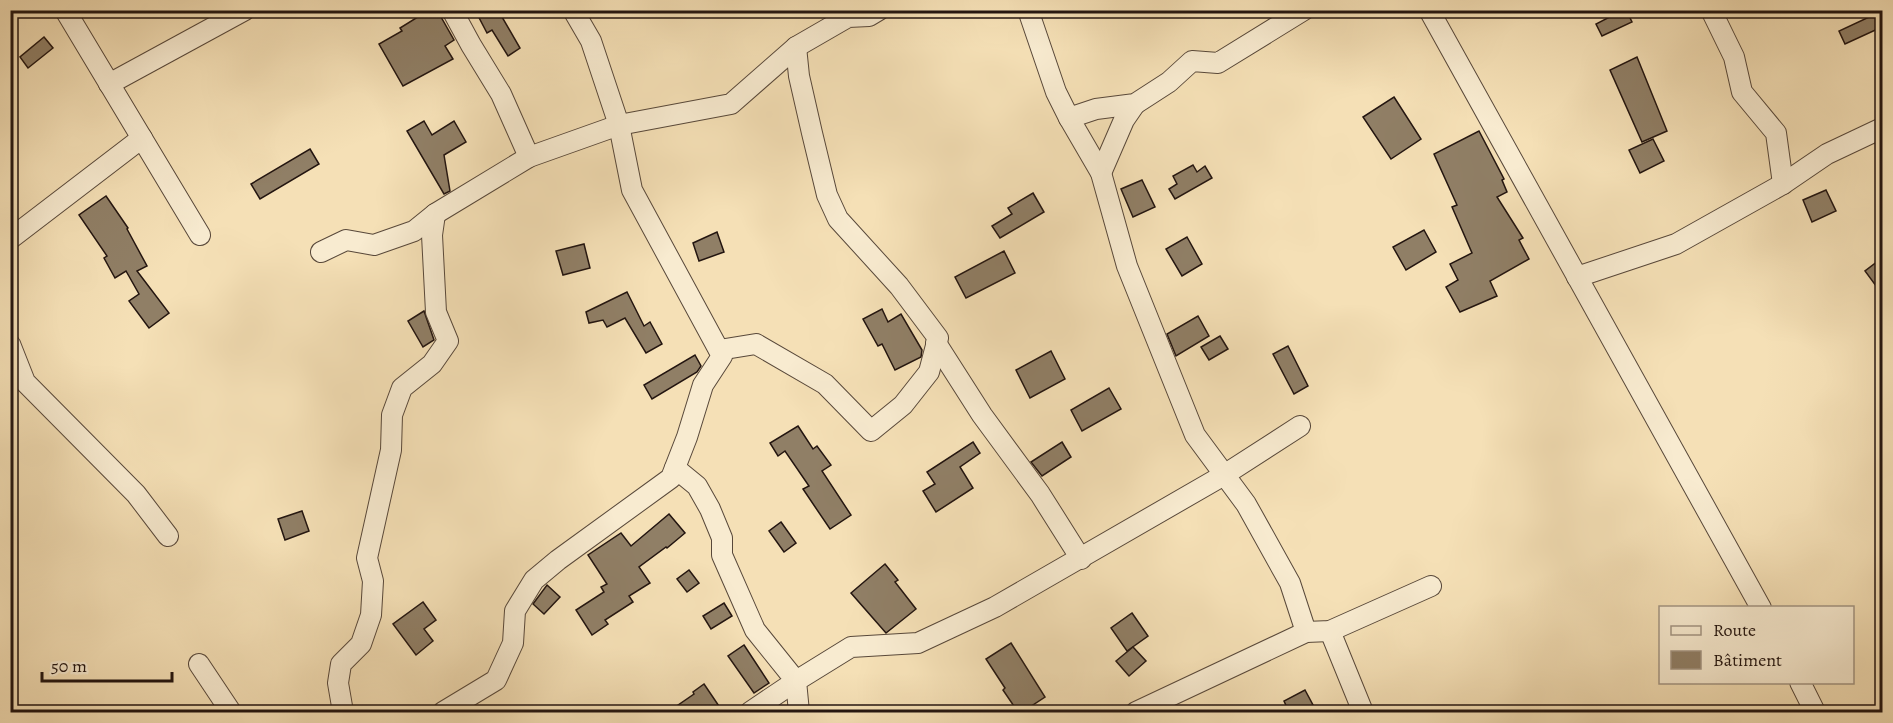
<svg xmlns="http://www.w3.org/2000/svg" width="1893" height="723" font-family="Alegreya,serif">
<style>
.building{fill:#907f66;stroke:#231510;stroke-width:1.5}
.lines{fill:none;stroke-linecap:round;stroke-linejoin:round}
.minor-casing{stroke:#58483a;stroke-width:22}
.minor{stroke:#f8ebd0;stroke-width:20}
</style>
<rect width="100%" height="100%" fill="#f5e0b6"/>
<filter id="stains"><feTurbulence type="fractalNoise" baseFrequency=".00333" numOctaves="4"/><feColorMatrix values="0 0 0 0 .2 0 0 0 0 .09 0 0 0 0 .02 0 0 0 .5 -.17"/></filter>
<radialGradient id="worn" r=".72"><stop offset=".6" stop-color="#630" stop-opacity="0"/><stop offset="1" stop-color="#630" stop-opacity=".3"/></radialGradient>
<!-- building -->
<g class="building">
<path d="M429 10H437L454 40 445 46 453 59 403 86 379 44 402 31 400 28Z"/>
<path d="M475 10H498L520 48 508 56 492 30 487 33Z"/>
<path d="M1623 10H1626L1632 22 1602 36 1596 24Z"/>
<path d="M1882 11V27L1845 44 1839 31Z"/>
<path d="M44 37 53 48 28 68 20 57Z"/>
<path d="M1637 57 1667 131 1642 142 1610 70Z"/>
<path d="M1394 97 1421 139 1391 159 1363 117Z"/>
<path d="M424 121 432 135 454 121 466 142 444 155 450 191 444 194 407 131Z"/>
<path d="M1479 131 1504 179 1502 180 1507 192 1497 197 1523 238 1519 240 1529 259 1490 281 1497 296 1460 312 1446 287 1458 280 1450 264 1472 253 1452 207 1457 205 1434 154Z"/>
<path d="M1653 139 1664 161 1640 173 1629 150Z"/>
<path d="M310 149 319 164 260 199 251 184Z"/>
<path d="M1193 165 1197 172 1205 166 1212 178 1175 199 1169 189 1177 184 1173 176Z"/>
<path d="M1142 180 1155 207 1133 217 1121 189Z"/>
<path d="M1826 190 1836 211 1812 222 1803 200Z"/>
<path d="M1033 193 1044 212 1000 238 992 226 1012 214 1008 208Z"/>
<path d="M106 196 128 228 127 229 147 266 137 271 169 313 149 328 129 301 139 294 126 271 115 278 104 258 107 256 79 215Z"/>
<path d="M1424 230 1436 252 1406 270 1393 247Z"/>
<path d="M717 232 724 252 699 261 693 243Z"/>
<path d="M1187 237 1202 264 1182 276 1166 249Z"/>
<path d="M584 244 590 268 563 275 556 251Z"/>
<path d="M1004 251 1015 273 966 298 955 277Z"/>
<path d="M1882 258V294L1865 271Z"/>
<path d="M627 292 644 326 650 322 662 344 646 353 625 318 607 327 603 320 589 323 586 312Z"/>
<path d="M882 309 888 322 901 314 922 350 921 357 895 370 882 344 878 346 863 319Z"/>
<path d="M424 311 434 340 423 347 408 321Z"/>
<path d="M1198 316 1209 336 1176 356 1167 334Z"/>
<path d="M1220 336 1228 349 1209 360 1201 347Z"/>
<path d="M1288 346 1308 386 1294 394 1273 354Z"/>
<path d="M1051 351 1065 379 1030 398 1016 370Z"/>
<path d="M695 355 701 366 697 372 652 399 644 385Z"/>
<path d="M1109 388 1121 409 1082 431 1071 410Z"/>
<path d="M798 426 813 449 817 446 831 465 822 471 851 515 830 529 803 489 809 486 785 451 778 456 770 443Z"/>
<path d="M973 442 980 453 960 467 973 488 936 512 923 491 935 484 927 472Z"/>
<path d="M1062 442 1071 457 1042 476 1031 462Z"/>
<path d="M302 511 309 531 285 540 278 519Z"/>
<path d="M669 514 685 533 667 548 666 547 639 567 650 583 629 596 633 602 605 620 608 624 592 635 576 610 604 592 601 587 607 584 588 555 621 533 631 546Z"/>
<path d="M781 522 796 543 784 552 769 531Z"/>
<path d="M885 564 898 580 895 582 916 609 886 633 851 593Z"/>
<path d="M689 570 699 583 687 592 677 579Z"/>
<path d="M547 585 560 597 544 614 533 604Z"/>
<path d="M423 602 436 620 424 629 433 641 416 655 393 624Z"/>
<path d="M724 603 732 616 711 629 703 616Z"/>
<path d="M1132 613 1148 636 1127 651 1111 628Z"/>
<path d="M1011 643 1045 697 1030 707 1034 712H1018L1003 690 1005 688 986 659Z"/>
<path d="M744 645 769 683 754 693 728 656Z"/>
<path d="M1133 647 1146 661 1129 676 1116 661Z"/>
<path d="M704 684 723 712H668L694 694 693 692Z"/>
<path d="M1305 690 1313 705 1298 712H1289L1284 701Z"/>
</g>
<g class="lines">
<!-- minor casing -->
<g class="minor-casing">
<g id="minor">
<path d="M65 10 200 235"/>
<path d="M452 10 471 45 501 94 529 157"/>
<path d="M1028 10 1056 92 1069 118 1101 173 1127 266 1195 435 1246 504 1290 583 1306 632"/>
<path d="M1429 10 1761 608"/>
<path d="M1711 10 1734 57 1742 92 1776 133 1783 184"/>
<path d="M109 84 245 10"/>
<path d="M1069 118 1096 109 1135 104 1169 82 1192 61 1218 63 1304 10"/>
<path d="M1101 173 1124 120 1135 104"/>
<path d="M10 239 142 138"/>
<path d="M321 252 346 240 374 245 414 231 435 214 529 157 619 125 731 104 796 47 848 17 869 16 879 10"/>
<path d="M1577 277 1676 244 1783 184 1827 154 1882 128"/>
<path d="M936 343 982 415 1040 494 1081 559"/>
<path d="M10 344 25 382 136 494 168 536"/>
<path d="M719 350 756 344 825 384 871 431 903 405 929 372 938 338 899 286 838 219 827 195 812 133 799 76 796 47"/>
<path d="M675 468 697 486 710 509 722 538V555L755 630 796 681 750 712"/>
<path d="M1330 631 1363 712"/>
<path d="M199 664 231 712"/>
<path d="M1800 682 1815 712"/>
<path d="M343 712 338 683 341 664 361 644 371 615 373 581 367 558 391 450 392 415 402 388 432 364 448 341 436 312 432 235 435 214"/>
<path d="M443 712 496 680 513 643 515 611 534 580 558 560 671 478 687 437 703 385 722 356 632 190 619 125 591 41 573 10"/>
<path d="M799 712 796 681 851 647 918 643 995 607 1224 475 1300 426"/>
<path d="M1136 712 1306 632 1330 631 1431 586"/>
</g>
</g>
<!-- minor -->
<use href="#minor" class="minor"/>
</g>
<!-- margin -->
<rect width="1893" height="723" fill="none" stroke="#f5e0b6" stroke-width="36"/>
<rect x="12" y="12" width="1869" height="699" fill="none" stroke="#231510" stroke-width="3"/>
<rect x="18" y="18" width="1857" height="687" fill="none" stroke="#231510" stroke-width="1.5"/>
<!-- legend -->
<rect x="1659" y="606" width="195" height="78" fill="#f8ebd0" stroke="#a39583" stroke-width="1.5"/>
<rect x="1671" y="626" width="30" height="9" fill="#f8ebd0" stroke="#a39583" stroke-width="1.5"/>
<text x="1713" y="636" font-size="18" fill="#231510">Route</text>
<rect x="1671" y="651" width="30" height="18" fill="#907f66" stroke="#a39583" stroke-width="1.5"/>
<text x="1713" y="666" font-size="18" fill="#231510">Bâtiment</text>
<!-- scale -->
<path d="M42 672v9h130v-9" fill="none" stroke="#231510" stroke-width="3"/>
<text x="51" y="672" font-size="18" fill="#231510" stroke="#f8ebd0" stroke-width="4.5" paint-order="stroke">50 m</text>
<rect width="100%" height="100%" filter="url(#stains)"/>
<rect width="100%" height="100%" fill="url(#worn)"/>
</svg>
